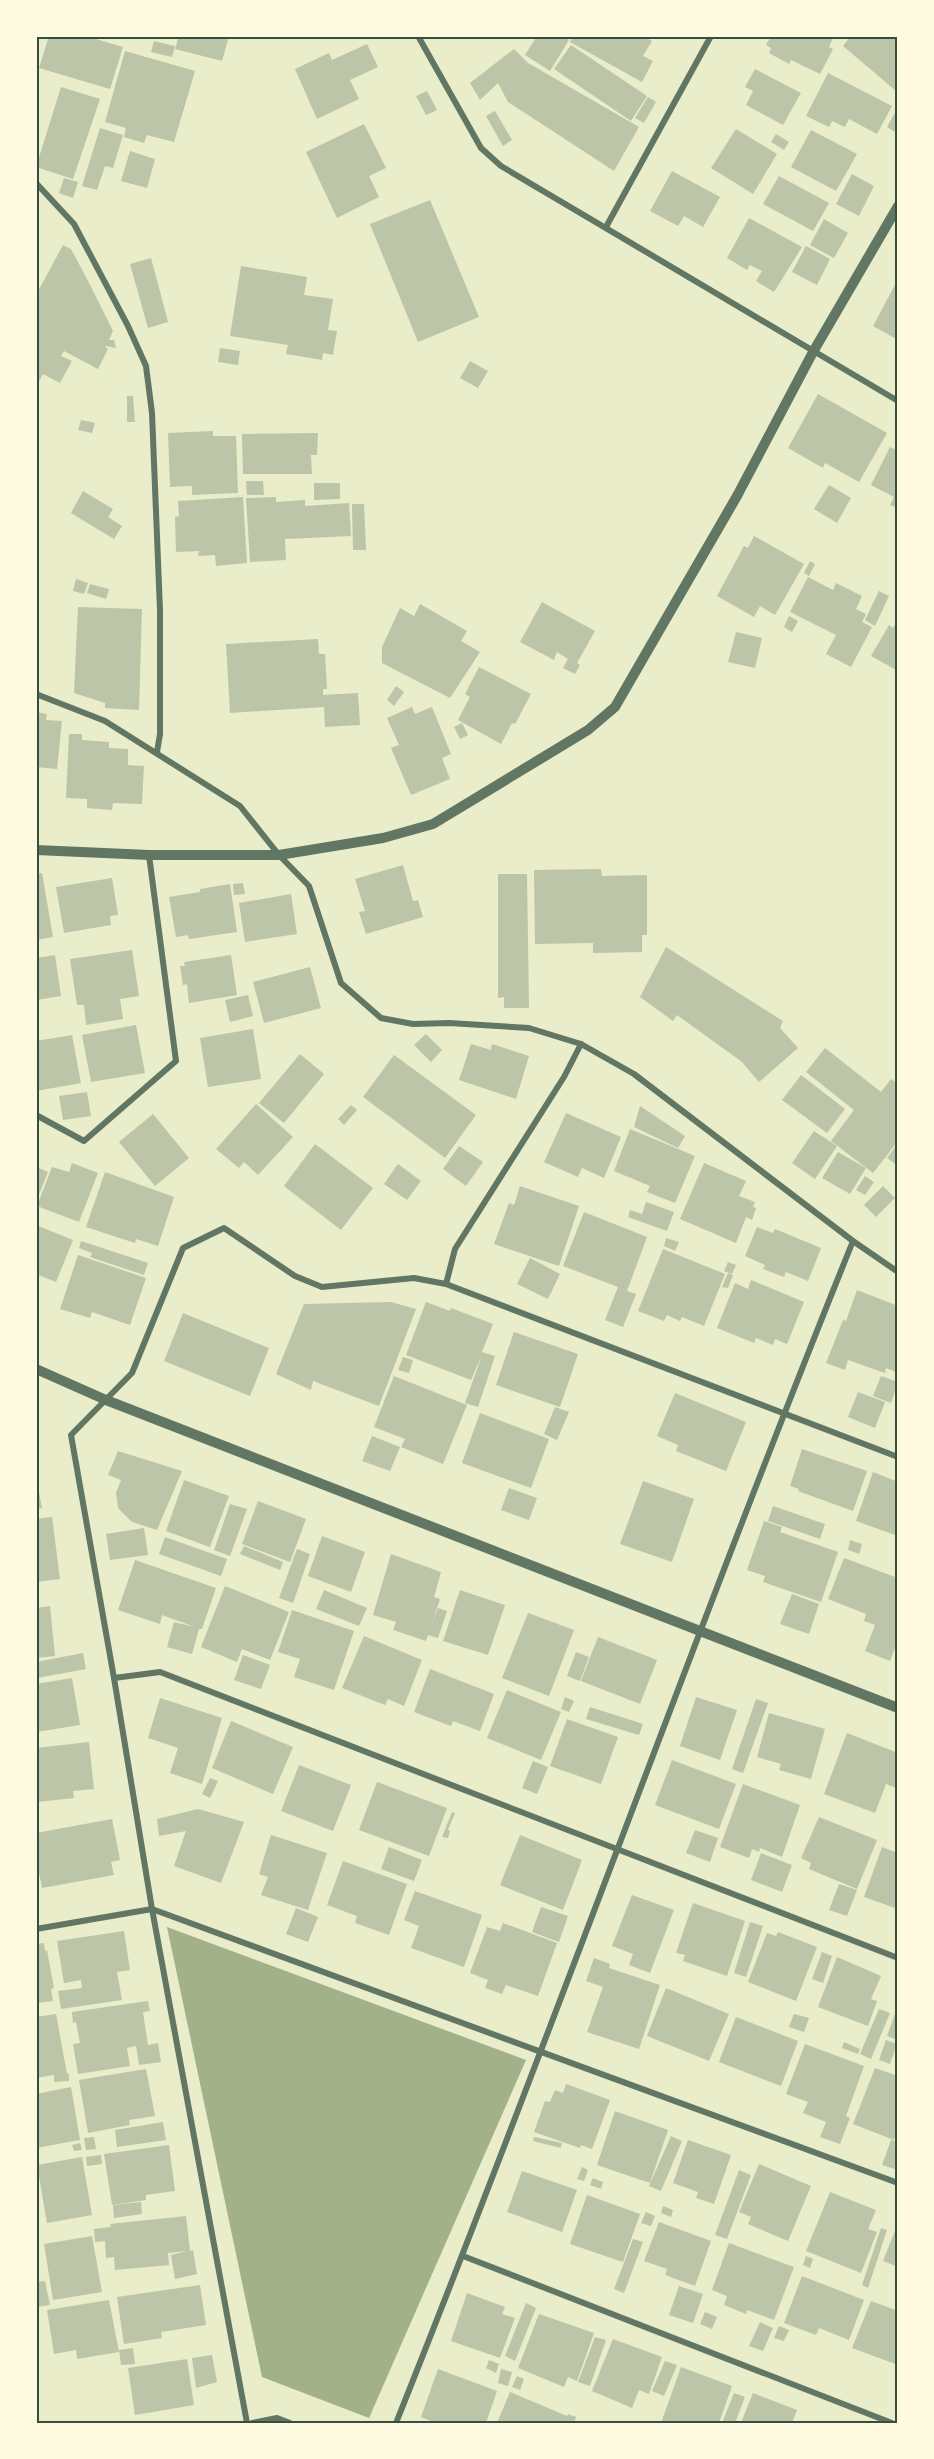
<svg xmlns="http://www.w3.org/2000/svg" width="934" height="2459" font-family="Lora,serif">
<style>
.water{fill:#a3b18a}
.building{fill:#bcc5a7}
.lines{fill:none;stroke-linecap:round;stroke-linejoin:round}
.minor{stroke:#617663;stroke-width:6}
.tertiary{stroke:#617663;stroke-width:10}
.neatline{fill:none;stroke:#344e41;stroke-width:2}
</style>
<rect width="100%" height="100%" fill="#e9edc9"/>
<!-- water -->
<path class="water" d="M167 1927 526 2060 369 2418 262 2377Z"/>
<!-- building -->
<g class="building">
<path d="M49 36H86L123 47 110 89 39 68Z"/>
<path d="M169 36H229L222 61 175 49 178 39Z"/>
<path d="M537 36H564L569 40 550 71 525 55Z"/>
<path d="M573 36H643L652 41 643 56 653 61 642 82 570 42Z"/>
<path d="M771 36H834L829 47 833 49 820 74 791 60 789 64 769 53 771 48 766 45Z"/>
<path d="M851 36H898V89L896 91 843 46Z"/>
<path d="M154 41 175 46 172 57 151 52Z"/>
<path d="M367 44 378 67 350 80 359 99 317 119 295 69 329 53 332 60Z"/>
<path d="M571 45 647 96 631 121 554 69Z"/>
<path d="M514 49 528 63 639 127 614 171 508 102 498 83 480 100 470 83Z"/>
<path d="M125 51 195 71 174 142 147 135 144 143 124 137 126 128 105 122Z"/>
<path d="M755 69 801 93 783 125 746 105 753 91 745 87Z"/>
<path d="M828 73 892 106 877 134 849 119 845 127 832 121 829 127 806 116Z"/>
<path d="M61 87 100 99 73 179 36 167Z"/>
<path d="M427 91 437 110 426 115 416 96Z"/>
<path d="M648 97 656 102 644 123 635 118Z"/>
<path d="M898 107V134L887 127Z"/>
<path d="M495 111 512 140 503 146 486 116Z"/>
<path d="M364 124 386 168 369 176 379 197 337 218 306 152Z"/>
<path d="M100 128 123 135 113 168 105 166 97 190 82 186Z"/>
<path d="M736 129 777 154 753 194 711 168Z"/>
<path d="M811 130 857 154 836 191 791 167Z"/>
<path d="M776 134 789 142 784 150 771 142Z"/>
<path d="M130 151 155 159 147 188 121 181Z"/>
<path d="M672 171 720 197 703 227 684 216 678 226 650 211Z"/>
<path d="M852 174 874 186 859 216 836 204Z"/>
<path d="M779 176 829 203 813 231 763 204Z"/>
<path d="M64 178 78 182 73 198 59 193Z"/>
<path d="M430 200 479 317 418 342 370 224Z"/>
<path d="M749 218 802 247 774 292 756 281 762 271 750 265 747 270 727 258Z"/>
<path d="M824 219 848 233 834 258 810 245Z"/>
<path d="M63 245 71 249 86 277 113 331 109 340H114L116 348 106 346 105 347 108 349 98 369 64 351 61 356 72 361 60 383 43 374 36 387V295Z"/>
<path d="M806 246 830 259 817 285 792 272Z"/>
<path d="M151 258 168 322 148 328 130 264Z"/>
<path d="M241 266 307 277 304 295 333 299 328 330 337 331 333 355 323 353 322 360 286 354 288 345 230 336Z"/>
<path d="M896 283 898 284V340L873 326Z"/>
<path d="M220 348 240 351 238 365 218 362Z"/>
<path d="M470 361 488 371 478 388 460 378Z"/>
<path d="M818 394 887 433 859 482 825 463 823 468 788 448Z"/>
<path d="M127 396H133L135 422H127Z"/>
<path d="M81 420 95 423 92 433 78 430Z"/>
<path d="M213 431V436H236L238 493 192 495V486L170 487 168 433Z"/>
<path d="M318 433 317 455H311L312 474H243L242 434Z"/>
<path d="M890 447 898 451V508L890 505 894 497 871 485Z"/>
<path d="M246 481H263L264 495H247Z"/>
<path d="M314 483H340V499L314 500Z"/>
<path d="M829 485 851 498 837 523 814 509Z"/>
<path d="M83 491 113 509 108 517 122 526 114 539 71 513Z"/>
<path d="M243 497 247 563 216 566 215 555 198 556 199 551 176 552 175 517 179 516 178 501Z"/>
<path d="M276 497V502L305 500V506L349 503 351 536 285 539 286 560 250 562 246 498Z"/>
<path d="M352 504H364L366 550H353Z"/>
<path d="M754 536 804 564 775 615 760 606 754 617 717 596 744 546 748 548Z"/>
<path d="M810 561 815 564 809 576 804 573Z"/>
<path d="M808 577 833 590 836 583 862 596 856 609 866 614 862 622 872 627 851 667 826 654 836 635 790 612Z"/>
<path d="M76 579 88 583 84 594 73 591Z"/>
<path d="M90 584 109 589 106 599 87 593Z"/>
<path d="M879 591 889 596 875 626 865 620Z"/>
<path d="M542 602 595 631 577 663 580 665 575 674 563 668 568 659 557 652 554 660 520 642Z"/>
<path d="M420 604 467 631 461 641 480 652 450 698 382 663V647L400 608 414 616Z"/>
<path d="M78 607 142 609 139 710 105 708V703L74 693Z"/>
<path d="M789 616 798 621 792 632 784 627Z"/>
<path d="M898 619V671L871 656 889 625 893 628Z"/>
<path d="M736 632 762 638 755 668 728 662Z"/>
<path d="M318 639 319 654H325L327 689H323V695L358 693 360 725 325 727 324 707 230 713 226 644Z"/>
<path d="M479 667 531 694 515 724 512 723 501 744 458 720 470 697 465 694Z"/>
<path d="M396 686 404 692 394 706 387 700Z"/>
<path d="M412 707 415 714 432 707 451 754 442 758 450 779 411 795 391 748 399 745 387 718Z"/>
<path d="M36 712 47 714 46 720 62 721 57 769 36 767Z"/>
<path d="M462 723 468 735 460 739 454 727Z"/>
<path d="M69 734H82V740L109 742V748L128 749V765L144 766 142 804 113 803 112 810 87 808V799L66 798Z"/>
<path d="M403 865 413 901 418 900 423 917 366 934 359 912 365 911 355 879Z"/>
<path d="M601 869 602 876 647 875V935H642V952L593 953V943L535 944 534 870Z"/>
<path d="M42 873 53 937 36 940V874Z"/>
<path d="M498 874H527L529 1008H504V997L498 998Z"/>
<path d="M112 878 118 915 110 916 111 925 64 933 56 887Z"/>
<path d="M243 883 245 894 234 895 233 884Z"/>
<path d="M230 884 237 932 189 939 188 935 176 937 169 897 200 892V889Z"/>
<path d="M291 894 297 934 245 942 239 903Z"/>
<path d="M666 947 783 1021 780 1028 798 1048 759 1082 742 1062 677 1015 673 1021 640 997Z"/>
<path d="M132 950 139 996 120 999 123 1019 86 1025 84 1005H77L70 959Z"/>
<path d="M55 955 61 996 36 1000V958Z"/>
<path d="M231 955 237 995 189 1003 187 984 183 985 180 966H185L184 962Z"/>
<path d="M310 967 321 1008 264 1023 253 982Z"/>
<path d="M248 995 253 1016 230 1022 225 1000Z"/>
<path d="M136 1025 145 1073 91 1082 82 1035Z"/>
<path d="M253 1029 261 1079 208 1087 200 1038Z"/>
<path d="M426 1034 442 1050 431 1062 414 1045Z"/>
<path d="M72 1035 81 1083 36 1091V1041Z"/>
<path d="M471 1044 491 1050 492 1044 529 1056 516 1099 459 1080Z"/>
<path d="M825 1048 881 1092 891 1079 898 1084V1141L873 1173 831 1141 854 1110 806 1072Z"/>
<path d="M300 1054 324 1074 284 1123 259 1103Z"/>
<path d="M394 1055 476 1115 445 1158 363 1097Z"/>
<path d="M801 1075 845 1109 827 1133 782 1100Z"/>
<path d="M87 1092 91 1116 63 1120 59 1096Z"/>
<path d="M256 1104 293 1137 258 1175 244 1162 239 1168 216 1149Z"/>
<path d="M351 1105 357 1110 344 1125 338 1119Z"/>
<path d="M640 1106 685 1136 678 1148 634 1127Z"/>
<path d="M566 1113 621 1137 604 1178 582 1168 578 1177 544 1162Z"/>
<path d="M153 1114 189 1158 155 1186 119 1142Z"/>
<path d="M630 1129 695 1156 675 1203 647 1192 650 1186 614 1171Z"/>
<path d="M814 1131 837 1146 815 1179 792 1163Z"/>
<path d="M898 1143V1166L887 1158Z"/>
<path d="M315 1144 373 1188 341 1230 284 1186Z"/>
<path d="M459 1146 483 1162 466 1186 443 1169Z"/>
<path d="M838 1152 866 1168 850 1194 822 1178Z"/>
<path d="M72 1163 98 1173 79 1222 37 1206 52 1167 69 1172Z"/>
<path d="M704 1163 746 1181 739 1196 755 1202 753 1207 756 1208 752 1220 746 1217 736 1243 680 1219Z"/>
<path d="M398 1164 421 1181 407 1200 384 1184Z"/>
<path d="M36 1167 48 1172 36 1202Z"/>
<path d="M105 1172 174 1197 158 1246 136 1239 135 1243 86 1227Z"/>
<path d="M865 1176 874 1182 865 1195 856 1190Z"/>
<path d="M520 1186 579 1206 559 1266 494 1244 509 1203 514 1205Z"/>
<path d="M883 1186 895 1198 876 1217 864 1205Z"/>
<path d="M646 1202 674 1212 667 1231 628 1217 630 1210 642 1214Z"/>
<path d="M584 1212 647 1237 627 1291 636 1294 623 1327 605 1320 618 1287 563 1266Z"/>
<path d="M36 1225 73 1240 56 1282 36 1274Z"/>
<path d="M757 1227 773 1233 775 1229 821 1248 808 1281 786 1272 784 1277 763 1269 765 1265 745 1256Z"/>
<path d="M666 1238 679 1242 675 1251 664 1246Z"/>
<path d="M81 1241 148 1263 144 1275 90 1257 92 1253 79 1248Z"/>
<path d="M663 1249 725 1274 704 1326 682 1317 680 1321 667 1315 664 1321 638 1311Z"/>
<path d="M78 1255 146 1278 130 1325 92 1312 90 1318 60 1309Z"/>
<path d="M530 1258 560 1274 548 1299 517 1284Z"/>
<path d="M728 1262 736 1265 732 1274 724 1271Z"/>
<path d="M728 1273 733 1275 728 1288 722 1287Z"/>
<path d="M751 1280 804 1302 787 1344 775 1339 773 1345 756 1338 754 1343 717 1328 735 1283 748 1289Z"/>
<path d="M857 1290 898 1306V1373L886 1368 885 1373 848 1360 845 1370 826 1363 843 1320 846 1321Z"/>
<path d="M391 1302 416 1309 379 1406 313 1381 311 1390 276 1374 304 1304Z"/>
<path d="M426 1302 450 1311 451 1308 493 1324 482 1352 495 1356 478 1407 465 1403 482 1355 471 1380 406 1355Z"/>
<path d="M183 1313 269 1348 250 1396 164 1361Z"/>
<path d="M514 1332 578 1354 560 1407 496 1385Z"/>
<path d="M403 1357 413 1360 409 1373 398 1370Z"/>
<path d="M394 1376 467 1405 443 1464 401 1447 405 1439 374 1427Z"/>
<path d="M881 1376 898 1382 891 1403 873 1396Z"/>
<path d="M858 1392 885 1402 875 1428 848 1417Z"/>
<path d="M675 1393 746 1422 726 1471 676 1451 678 1445 657 1436Z"/>
<path d="M555 1407 569 1412 557 1440 544 1434Z"/>
<path d="M480 1413 549 1439 531 1488 462 1463Z"/>
<path d="M372 1436 400 1447 390 1471 362 1461Z"/>
<path d="M802 1449 867 1471 853 1511 798 1491 799 1489 790 1486Z"/>
<path d="M118 1451 182 1471 157 1530 132 1522 118 1508 116 1493 121 1480 108 1475Z"/>
<path d="M873 1472 898 1482V1536L856 1521Z"/>
<path d="M36 1477 42 1508 36 1509Z"/>
<path d="M184 1480 229 1496 210 1547 166 1531Z"/>
<path d="M643 1481 694 1499 672 1562 620 1544Z"/>
<path d="M509 1488 537 1498 529 1520 501 1510Z"/>
<path d="M258 1501 306 1519 290 1562 242 1544Z"/>
<path d="M230 1504 247 1509 230 1556 214 1550Z"/>
<path d="M773 1506 825 1524 820 1539 768 1521Z"/>
<path d="M52 1517 60 1579 36 1582V1519Z"/>
<path d="M764 1521 782 1527 780 1532 838 1552 821 1602 763 1582 765 1576 747 1570Z"/>
<path d="M144 1528 148 1555 110 1560 106 1534Z"/>
<path d="M322 1536 365 1552 351 1592 308 1576Z"/>
<path d="M165 1537 227 1559 221 1576 159 1554Z"/>
<path d="M850 1540 862 1544 859 1554 848 1550Z"/>
<path d="M244 1546 283 1562 280 1570 240 1554Z"/>
<path d="M297 1549 310 1554 293 1603 279 1598Z"/>
<path d="M391 1554 441 1572 434 1597 440 1599 432 1624 438 1608 447 1611 438 1638 428 1635 426 1641 393 1630 396 1622 373 1615Z"/>
<path d="M844 1558 898 1578V1628L896 1633 898 1640 890 1661 865 1651 875 1625 864 1621 866 1614 828 1599Z"/>
<path d="M135 1560 216 1588 202 1629H199L192 1654 167 1647 174 1622 195 1627 162 1615 160 1624 118 1610Z"/>
<path d="M225 1586 289 1612 270 1660 242 1649 237 1662 201 1647Z"/>
<path d="M324 1590 367 1608 359 1626 316 1609Z"/>
<path d="M460 1590 505 1605 488 1655 443 1641Z"/>
<path d="M792 1594 819 1604 809 1634 780 1624Z"/>
<path d="M50 1606 55 1656 36 1658V1608Z"/>
<path d="M292 1610 354 1631 334 1690 294 1677 300 1659 278 1652Z"/>
<path d="M528 1613 574 1630 549 1696 502 1678Z"/>
<path d="M364 1636 422 1660 404 1706 388 1699 385 1705 342 1688Z"/>
<path d="M598 1637 657 1660 640 1704 581 1681Z"/>
<path d="M576 1652 589 1657 580 1681 567 1676Z"/>
<path d="M83 1653 86 1669 37 1678 36 1662Z"/>
<path d="M243 1655 270 1665 261 1689 234 1680Z"/>
<path d="M430 1669 494 1694 480 1731 453 1721 451 1726 414 1712Z"/>
<path d="M72 1678 80 1725 36 1732V1684Z"/>
<path d="M507 1690 561 1712 541 1760 487 1738Z"/>
<path d="M565 1697 574 1701 569 1712 561 1709Z"/>
<path d="M696 1697 737 1710 720 1760 680 1746Z"/>
<path d="M160 1698 222 1718 202 1784 170 1773 178 1748 148 1738Z"/>
<path d="M756 1699 768 1703 743 1773 732 1769Z"/>
<path d="M590 1707 643 1724 639 1735 586 1719Z"/>
<path d="M769 1713 825 1729 811 1779 779 1770 781 1764 757 1757Z"/>
<path d="M567 1719 618 1737 601 1784 550 1766Z"/>
<path d="M231 1721 293 1747 273 1794 212 1768Z"/>
<path d="M847 1733 898 1753V1784L896 1788 886 1784 875 1813 824 1794Z"/>
<path d="M89 1742 94 1789 73 1791 74 1798 37 1802 36 1748Z"/>
<path d="M672 1760 736 1784 719 1829 655 1805Z"/>
<path d="M533 1761 548 1767 537 1794 522 1788Z"/>
<path d="M299 1765 351 1785 333 1831 281 1811Z"/>
<path d="M210 1778 218 1781 210 1798 202 1794Z"/>
<path d="M377 1782 447 1808 429 1856 359 1830Z"/>
<path d="M743 1784 800 1805 782 1857 760 1848 759 1852 752 1849 749 1858 720 1847Z"/>
<path d="M198 1809 244 1822 221 1883 174 1866 186 1831 159 1836 157 1819Z"/>
<path d="M452 1812 455 1813 448 1830 450 1831 448 1838 442 1837Z"/>
<path d="M819 1817 877 1840 857 1889 809 1869 811 1863 801 1858Z"/>
<path d="M112 1819 120 1860 111 1862 114 1875 42 1888 36 1858V1833Z"/>
<path d="M695 1830 718 1838 710 1862 686 1853Z"/>
<path d="M271 1835 327 1853 308 1910 261 1895 268 1877 259 1874Z"/>
<path d="M520 1835 582 1860 563 1910 500 1885Z"/>
<path d="M389 1847 422 1860 414 1881 381 1869Z"/>
<path d="M882 1847 898 1853V1909L864 1897Z"/>
<path d="M761 1853 792 1865 782 1892 751 1880Z"/>
<path d="M343 1861 407 1884 389 1935 355 1923 357 1916 327 1905Z"/>
<path d="M839 1884 857 1890 847 1916 829 1910Z"/>
<path d="M415 1891 482 1915 464 1967 411 1948 419 1926 404 1920Z"/>
<path d="M632 1895 674 1910 650 1973 629 1965 633 1954 612 1946Z"/>
<path d="M693 1903 745 1921 727 1976 683 1961 685 1955 676 1953Z"/>
<path d="M541 1907 568 1916 559 1942 532 1932Z"/>
<path d="M296 1908 318 1917 308 1942 286 1934Z"/>
<path d="M750 1922 763 1926 746 1977 734 1973Z"/>
<path d="M503 1923 557 1943 538 1996 506 1985 502 1994 485 1988 488 1980 470 1973 487 1927 500 1931Z"/>
<path d="M124 1931 130 1970 117 1972 122 2000 61 2009 58 1991 82 1988 81 1980 64 1983 57 1941Z"/>
<path d="M778 1932 817 1947 796 2001 748 1982 767 1933 776 1936Z"/>
<path d="M44 1943 45 1951 47 1950 54 1988 51 1989 53 2001 36 2003V1944Z"/>
<path d="M822 1952 832 1956 823 1983 812 1979Z"/>
<path d="M837 1957 881 1976 871 1999 877 2001 868 2026 818 2007Z"/>
<path d="M594 1958 610 1964 609 1968 660 1985 639 2049 587 2032 603 1987 586 1981Z"/>
<path d="M666 1988 729 2014 709 2061 647 2036Z"/>
<path d="M148 2001 150 2011 143 2012 148 2045 158 2043 161 2062 139 2065 136 2046 127 2048 130 2066 78 2074 73 2044 80 2043 76 2022 73 2023 72 2012Z"/>
<path d="M898 2005V2040L887 2036Z"/>
<path d="M879 2009 890 2013 871 2059 860 2054Z"/>
<path d="M56 2014 67 2074 69 2073V2081L54 2082V2075L36 2078V2017Z"/>
<path d="M794 2014 809 2018 804 2032 789 2027Z"/>
<path d="M736 2017 798 2041 781 2086 719 2062Z"/>
<path d="M886 2040 897 2044 890 2064 879 2060Z"/>
<path d="M844 2042 860 2049 858 2054 842 2048Z"/>
<path d="M805 2044 864 2066 846 2116 850 2118 840 2144 820 2137 826 2122 803 2113 808 2102 786 2094Z"/>
<path d="M875 2068 898 2076V2133L896 2132 894 2140 853 2124Z"/>
<path d="M146 2069 155 2116 129 2120 130 2125 88 2133 79 2080Z"/>
<path d="M566 2084 610 2100 592 2149 581 2145 580 2148 534 2132 545 2101 550 2102 555 2090 563 2093Z"/>
<path d="M71 2087 80 2140 36 2148V2094Z"/>
<path d="M615 2111 668 2130 650 2183 597 2165Z"/>
<path d="M163 2122 166 2140 117 2147 115 2130Z"/>
<path d="M671 2136 682 2141 661 2191 649 2186Z"/>
<path d="M94 2137 96 2149 86 2150 84 2138Z"/>
<path d="M534 2137 562 2143 561 2148 533 2141Z"/>
<path d="M688 2140 731 2155 714 2204 696 2198 698 2192 673 2183Z"/>
<path d="M891 2140 898 2142V2170L882 2165Z"/>
<path d="M80 2143 82 2150 74 2151 72 2145Z"/>
<path d="M169 2145 175 2191 146 2195V2200L112 2205 104 2154Z"/>
<path d="M101 2155 102 2164 87 2166 86 2157Z"/>
<path d="M82 2157 92 2215 47 2223 37 2165Z"/>
<path d="M759 2164 811 2186 788 2241 748 2224 751 2217 739 2212Z"/>
<path d="M582 2167 588 2170 584 2181 577 2179Z"/>
<path d="M739 2170 751 2175 727 2239 715 2235Z"/>
<path d="M522 2171 577 2190 562 2232 507 2212Z"/>
<path d="M593 2178 603 2182 601 2189 590 2185Z"/>
<path d="M830 2192 876 2210 868 2229 877 2232 861 2273 806 2251Z"/>
<path d="M587 2195 640 2214 623 2262 570 2244Z"/>
<path d="M141 2202 142 2214 114 2218 113 2205Z"/>
<path d="M663 2206 673 2210 671 2217 661 2213Z"/>
<path d="M646 2212 655 2216 651 2226 641 2223Z"/>
<path d="M186 2216 190 2251 193 2250 197 2274 175 2279 171 2255 187 2251 168 2253 169 2265 115 2270 114 2257 106 2258 105 2241 95 2242 94 2229 111 2227 110 2224Z"/>
<path d="M659 2222 711 2241 695 2286 665 2275 667 2269 644 2261Z"/>
<path d="M898 2223V2267L883 2261Z"/>
<path d="M881 2228 887 2230 868 2288 862 2285Z"/>
<path d="M92 2236 102 2292 53 2300 44 2244Z"/>
<path d="M633 2239 643 2242 624 2293 614 2289Z"/>
<path d="M729 2243 794 2267 774 2320 747 2310 746 2314 724 2305 727 2296 712 2290Z"/>
<path d="M806 2256 813 2259 810 2268 803 2265Z"/>
<path d="M802 2276 864 2300 849 2340 819 2328 816 2335 784 2323Z"/>
<path d="M45 2281 50 2305 36 2307V2282Z"/>
<path d="M200 2285 206 2325 161 2332 162 2338 124 2344 117 2297Z"/>
<path d="M679 2286 703 2294 693 2323 669 2315Z"/>
<path d="M467 2293 505 2307 502 2314 515 2318 500 2358 451 2341Z"/>
<path d="M109 2300 119 2352 77 2359 76 2350 54 2354 47 2310Z"/>
<path d="M871 2301 898 2311V2365L852 2348Z"/>
<path d="M526 2303 536 2308 515 2361 505 2356Z"/>
<path d="M705 2312 717 2317 712 2329 700 2324Z"/>
<path d="M539 2314 594 2333 577 2381 568 2377 564 2387 518 2368Z"/>
<path d="M760 2322 773 2328 763 2351 749 2346Z"/>
<path d="M779 2326 789 2330 784 2341 774 2338Z"/>
<path d="M595 2337 606 2340 590 2386 578 2382Z"/>
<path d="M613 2339 662 2357 649 2394 639 2390 632 2408 592 2391Z"/>
<path d="M133 2348 135 2364 121 2365 119 2350Z"/>
<path d="M212 2355 217 2382 196 2388 192 2358Z"/>
<path d="M187 2359 194 2405 135 2415 128 2368Z"/>
<path d="M489 2360 499 2364 496 2373 486 2368Z"/>
<path d="M665 2361 677 2365 664 2396 652 2391Z"/>
<path d="M681 2367 732 2386 719 2423H661Z"/>
<path d="M438 2369 497 2391 486 2423H436L421 2417Z"/>
<path d="M501 2369 512 2372 508 2386 498 2383Z"/>
<path d="M517 2376 524 2379 520 2390 512 2387Z"/>
<path d="M510 2392 567 2416 568 2414 576 2417 574 2423H497Z"/>
<path d="M734 2393 745 2397 735 2423H722Z"/>
<path d="M753 2393 797 2410 792 2423H741Z"/>
</g>
<g class="lines">
<!-- minor -->
<g class="minor">
<path d="M418 36 481 148 501 166 898 401"/>
<path d="M36 183 74 224 128 326 146 366 152 413 160 610V734L157 752"/>
<path d="M606 227 711 36"/>
<path d="M36 694 105 721 240 806 279 855 309 886 341 983 381 1018 413 1024 449 1023 529 1028 581 1044 634 1074 853 1241 898 1272"/>
<path d="M36 1115 84 1141 176 1061 149 855"/>
<path d="M446 1284 455 1249 564 1077 581 1044"/>
<path d="M114 1678 160 1672 898 1958"/>
<path d="M36 1929 152 1909 898 2183"/>
<path d="M463 2256 892 2423"/>
<path d="M247 2423 152 1909 114 1678 71 1435 132 1373 183 1248 224 1228 295 1276 322 1287 414 1278 446 1284 898 1457"/>
<path d="M252 2423 277 2418 290 2423"/>
<path d="M396 2423C553 2031 695 1632 853 1241"/>
</g>
<!-- tertiary -->
<g class="tertiary">
<path d="M36 850 149 855H279L383 838 433 824 588 730 615 707 737 496 813 352 898 206"/>
<path d="M36 1369 106 1400 898 1708"/>
</g>
</g>
<!-- border -->
<rect width="934" height="2459" fill="none" stroke="#fefae0" stroke-width="75"/>
<rect x="38" y="38" width="858" height="2384" class="neatline"/>
</svg>
